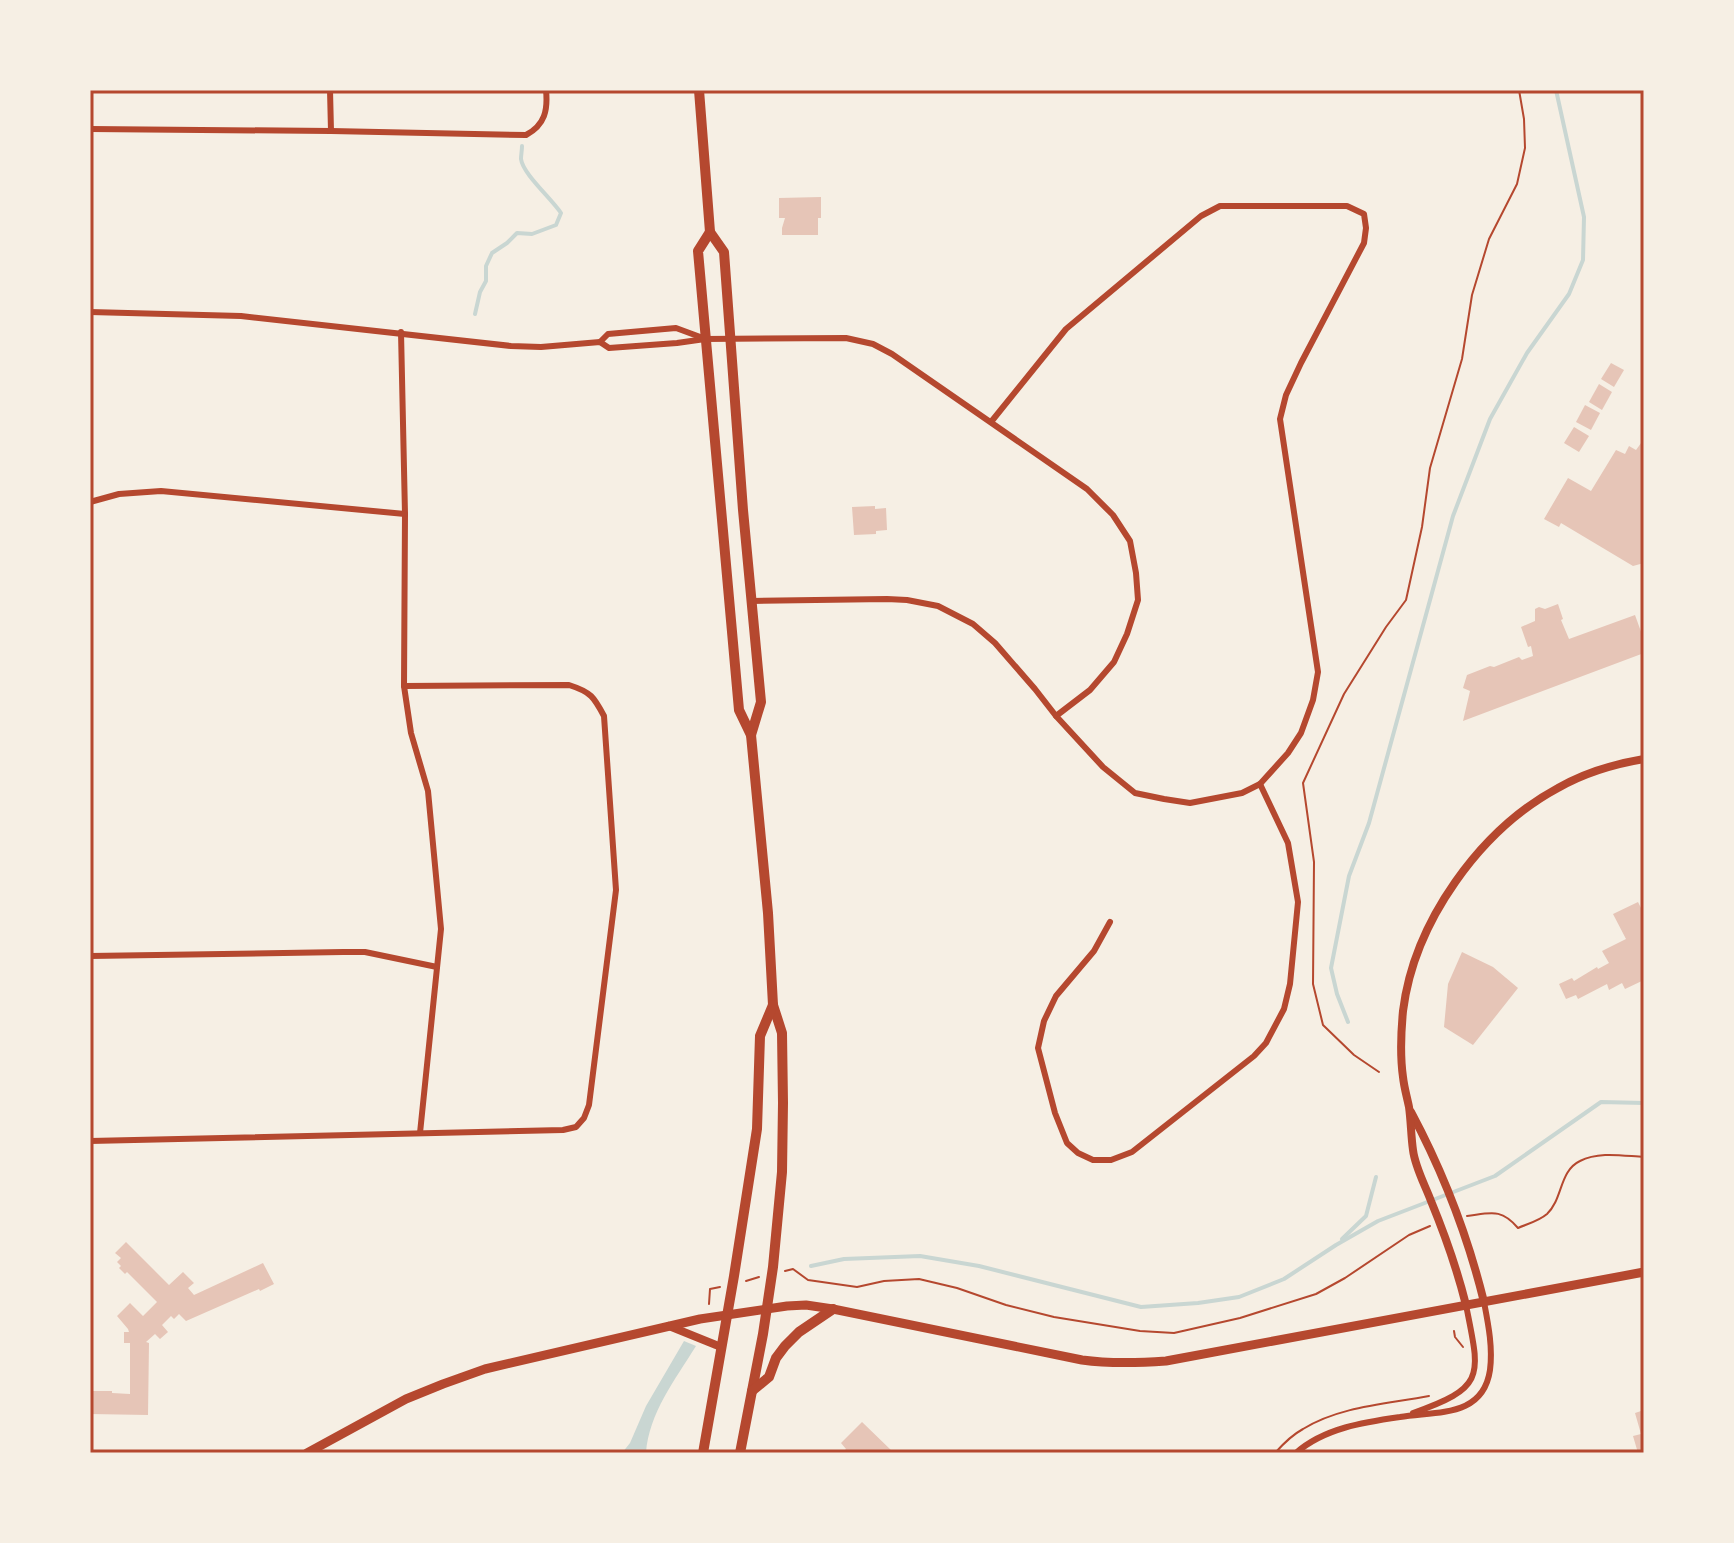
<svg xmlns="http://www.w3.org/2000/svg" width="1734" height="1543" font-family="'Open Sans',sans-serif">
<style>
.water{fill:#c9d6d2}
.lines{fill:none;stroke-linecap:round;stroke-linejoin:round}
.stream{stroke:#c9d6d2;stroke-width:4}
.building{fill:#e6c5b7}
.path{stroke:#b5482f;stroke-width:2}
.minor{stroke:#b5482f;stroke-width:6}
.tertiary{stroke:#b5482f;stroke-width:8}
.secondary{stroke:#b5482f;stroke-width:9}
.primary{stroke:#b5482f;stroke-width:10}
.neatline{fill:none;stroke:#b5482f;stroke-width:3}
</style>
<rect width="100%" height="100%" fill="#f6efe4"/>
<!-- water -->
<path class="water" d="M684 1341 696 1346C675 1380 649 1413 646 1453H622L630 1443 646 1406Z"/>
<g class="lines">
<!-- stream -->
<g class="stream">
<path d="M475 314 480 292 486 281V266L492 253 507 243 517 233 532 234 556 225 561 213C551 198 523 174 521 159 521 155 522 150 522 146"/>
<path d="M1348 1022 1337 994 1331 968 1349 876 1369 823 1453 516 1490 419 1527 353 1569 294 1583 260 1584 217 1556 90"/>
<path d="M1342 1239 1366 1216 1376 1177"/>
<path d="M811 1266 844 1259 920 1256 979 1266 1141 1307 1198 1303 1239 1297 1284 1279 1336 1245 1378 1221 1495 1176 1601 1102 1644 1103"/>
</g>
</g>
<!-- building -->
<g class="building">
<path d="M821 197V218H818V235H782V228L785 218H779V198Z"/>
<path d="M1611 363 1624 370 1614 387 1601 379Z"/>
<path d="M1599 384 1612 392 1602 410 1589 402Z"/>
<path d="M1585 405 1600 413 1591 430 1576 422Z"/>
<path d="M1574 427 1589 436 1579 452 1564 443Z"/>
<path d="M1644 439V563L1633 566 1561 523 1559 527 1544 519 1568 478 1591 491 1616 450 1625 454 1629 446 1636 450Z"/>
<path d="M875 506V509L886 508 887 530 876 531V534L854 535 852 507Z"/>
<path d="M1558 604 1563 619 1561 620 1569 639 1635 615 1644 640V653L1463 721 1470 691 1463 688 1467 675 1490 666 1494 667 1519 657 1522 660 1533 656 1531 646 1528 647 1521 627 1535 621V609L1539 607 1545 609Z"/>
<path d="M1638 902 1644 914V980L1625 989 1622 983 1609 990 1607 984 1578 999 1576 995 1566 999 1559 984 1572 978 1574 981 1597 967 1598 969 1609 963 1602 951 1626 939 1613 914Z"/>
<path d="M1462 952 1493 967 1518 988 1473 1045 1444 1027 1448 984Z"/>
<path d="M126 1242 169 1285 183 1272 194 1283 188 1288 194 1295 263 1263 274 1284 260 1291 259 1289 186 1321 179 1314 174 1319 171 1316 162 1325 168 1332 160 1339 155 1334 146 1342 149 1343 148 1415 90 1414V1391H112V1393L130 1394V1343H124V1332H129L128 1329 117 1316 130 1303 143 1316 157 1302 127 1272 125 1274 119 1268 121 1266 117 1262 121 1258 115 1253Z"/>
<path d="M1644 1410V1453H1638L1633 1436 1641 1434 1635 1413Z"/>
<path d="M862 1422 892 1451 889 1453H842L846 1449 841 1443Z"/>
</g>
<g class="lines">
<!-- path -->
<g class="path">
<path d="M1379 1072 1354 1055 1323 1025 1313 984 1314 862 1303 783 1344 694 1386 627 1406 600 1422 527 1430 468 1462 359 1472 295 1489 239 1517 184 1525 148 1524 119 1519 90"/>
<path d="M1467 1216C1491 1213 1501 1208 1518 1228 1527 1224 1539 1221 1547 1214 1563 1199 1559 1171 1580 1161 1599 1151 1624 1156 1644 1157"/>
<path d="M785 1271 793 1269 808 1280 857 1287 884 1281 919 1279 957 1288 1006 1305 1054 1317 1140 1331 1174 1333 1240 1318 1316 1294 1345 1278 1409 1235 1430 1226"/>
<path d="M746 1281 759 1277"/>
<path d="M709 1304 710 1289 720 1287"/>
<path d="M1454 1331 1455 1337 1463 1347"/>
<path d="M1275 1453C1283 1444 1292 1435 1303 1429 1340 1406 1388 1404 1429 1396"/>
</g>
<!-- minor -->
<g class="minor">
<path d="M330 90 331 131"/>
<path d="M90 129 331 131 526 135C545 125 548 110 546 90"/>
<path d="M90 312 241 316 511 346 541 347 600 342 609 348 677 343 705 339 846 338 873 344 892 354 1087 489 1113 515 1130 541 1136 573 1138 600 1127 634 1114 662 1090 690 1056 716"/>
<path d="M401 332 405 514 404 686 411 733 428 791 441 929 420 1133"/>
<path d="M600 342 608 334 676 328 703 338"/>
<path d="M90 502 119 494 161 491 405 514"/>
<path d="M751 601 887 599 907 600 938 606 973 624 995 643 1035 689 1056 716 1103 767 1135 793 1164 799 1190 803 1242 793 1260 784 1288 753 1301 733 1313 700 1318 672 1280 419 1286 395 1301 363 1364 243 1366 228 1364 214 1347 206H1220L1201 216 1066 329 991 422"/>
<path d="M1110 922 1094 951 1056 996 1044 1021 1038 1048 1055 1113 1067 1143 1078 1153 1093 1160H1111L1132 1152 1254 1056 1266 1043 1284 1009 1290 984 1298 902 1288 843 1260 784"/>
<path d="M90 956 343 952H365L437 967"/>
<path d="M90 1141 563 1130 576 1127 584 1118 589 1105 616 890 604 716C594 697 591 692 569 685L404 686"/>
<path d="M1413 1413C1487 1387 1480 1376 1466 1305"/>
<path d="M1296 1453C1324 1428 1365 1422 1400 1417 1436 1411 1483 1418 1490 1370 1493 1347 1488 1323 1484 1302"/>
</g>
<!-- tertiary -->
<g class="tertiary">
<path d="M1411 1112C1442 1170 1468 1237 1484 1302"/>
<path d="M1466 1305C1457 1269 1445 1235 1431 1201 1425 1185 1415 1167 1413 1150 1411 1136 1411 1121 1409 1107 1407 1097 1404 1087 1403 1077 1400 1056 1401 1032 1403 1011 1414 922 1480 830 1558 788 1584 773 1614 764 1644 759"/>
<path d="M669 1326 721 1347"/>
</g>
<!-- secondary -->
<path class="secondary" d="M307 1453 406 1399 443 1384 485 1369 700 1319 787 1306 806 1305 833 1309 1082 1360C1111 1364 1138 1363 1166 1361L1644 1272"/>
<!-- primary -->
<g class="primary">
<path d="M699 90 710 232 724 252 743 510 761 702 751 735"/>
<path d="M710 232 698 251 739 710 751 735 768 913 773 1005 782 1033 783 1103 782 1172 773 1267 763 1334 740 1453"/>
<path d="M752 1391 769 1377 776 1358 785 1346 799 1332 833 1309"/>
<path d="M703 1453 734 1276 757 1129 760 1036 773 1005"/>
</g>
</g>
<!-- border -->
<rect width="1734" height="1543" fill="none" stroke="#f6efe4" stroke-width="184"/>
<rect x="92" y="92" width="1550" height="1359" class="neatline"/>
</svg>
